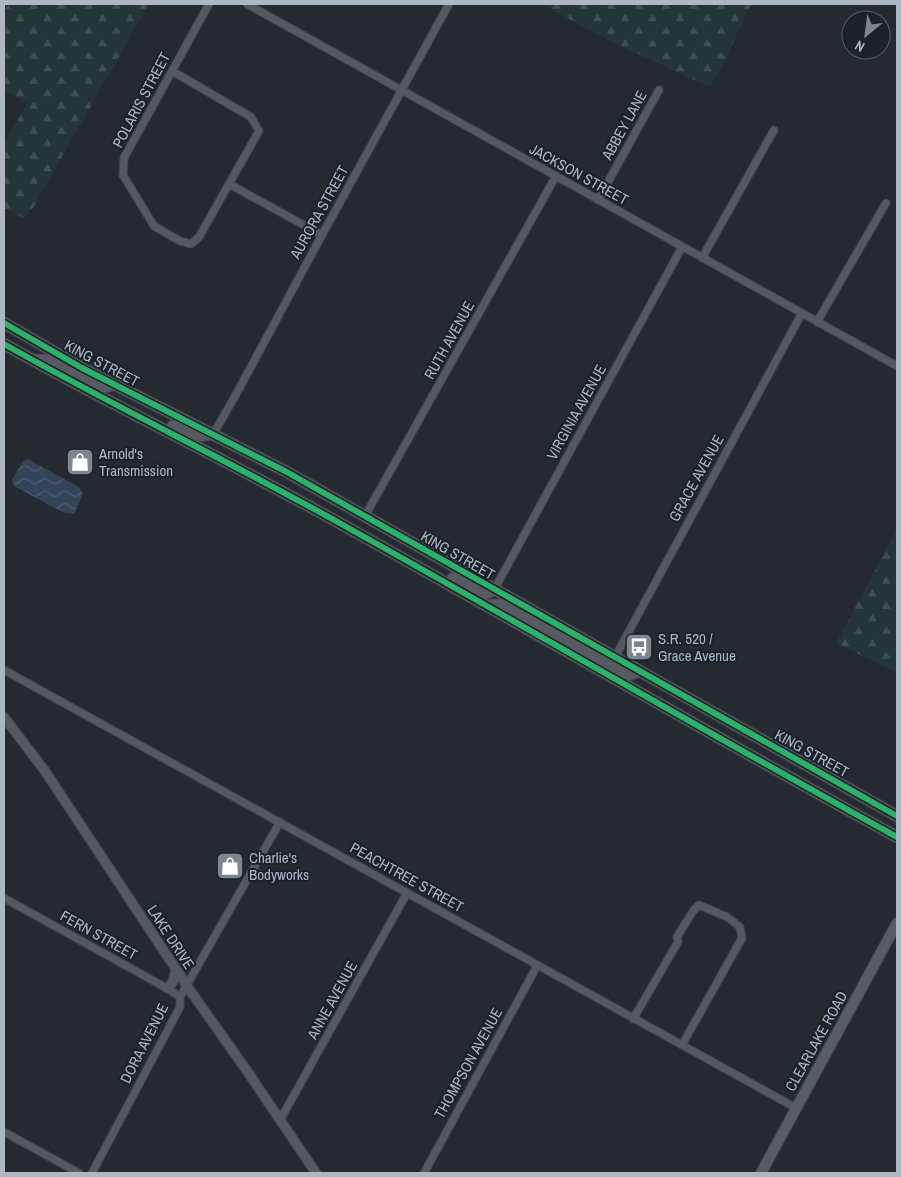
<svg xmlns="http://www.w3.org/2000/svg" width="901" height="1177" font-family="'Archivo Narrow',sans-serif">
<style>
.forest{fill:url(#forest-firs)}
.water{fill:url(#water-waves)}
.lines{fill:none;stroke-linecap:round;stroke-linejoin:round}
.minor-casing{stroke:#42464b;stroke-width:9}
.tertiary-casing{stroke:#42464b;stroke-width:11}
.secondary-casing{stroke:#42464b;stroke-width:12}
.primary-casing{stroke:#42474d;stroke-width:13}
.minor{stroke:#54585f;stroke-width:7}
.tertiary{stroke:#54585f;stroke-width:9}
.secondary{stroke:#585d64;stroke-width:10}
.primary{stroke:#575b61;stroke-width:11}
.cycleway-casing{stroke:#19212a;stroke-width:9}
.cycleway{stroke:#2db169;stroke-width:6}
.labels{text-anchor:middle;dominant-baseline:central;stroke-width:4;stroke-linejoin:round;paint-order:stroke}
.street-label{font-size:15px;fill:#adb7c3;stroke:#19212a}
.poi-label{font-size:15px;fill:#adb7c3;stroke:#19212a;text-anchor:start}
</style>
<defs>
<pattern id="forest-firs" width="22" height="20" patternUnits="userSpaceOnUse" patternTransform="scale(1.25)"><rect width="22" height="20" fill="#233536"/><path d="M5 1l3.5 6h-7zM16 11l3.5 6h-7z" fill="#405051"/></pattern>
<pattern id="water-waves" width="16" height="10" patternUnits="userSpaceOnUse" patternTransform="scale(1.25)"><rect width="16" height="10" fill="#334458"/><path d="M0 5q4-4 8 0t8 0" fill="none" stroke="#4e5d6e"/></pattern>
</defs>
<rect width="100%" height="100%" fill="#252a30"/>
<!-- forest -->
<g class="forest">
<path d="M8 4H149L38 199 39 201 23 218 4 208V144L27 103 4 90V12Z"/>
<path d="M541 4H751L725 60 710 87 616 44Z"/>
<path d="M897 529V673L836 643Z"/>
</g>
<!-- water -->
<path class="water" d="M28 459 80 488 83 494 74 514 64 513 14 486 12 480 23 461Z"/>
<g class="lines">
<!-- minor casing -->
<g class="minor-casing">
<g id="minor">
<path d="M247 4 897 366"/>
<path d="M172 71 251 117 259 131 199 237 191 244 180 241 154 226 123 175 124 158 209 4"/>
<path d="M229 184 322 235"/>
<path d="M598 200 659 90"/>
<path d="M702 258 774 130"/>
<path d="M817 322 886 203"/>
<path d="M214 433 239 389 322 235 449 4"/>
<path d="M365 516 556 176"/>
<path d="M494 590 682 247"/>
<path d="M615 657 802 313"/>
<path d="M4 670C269 815 532 963 796 1108"/>
<path d="M4 898 170 990 180 997"/>
<path d="M633 1019 678 942 677 937 693 911 699 905 727 917 740 927 742 938 682 1045"/>
<path d="M280 1120 407 893"/>
<path d="M4 1132 79 1173"/>
<path d="M92 1173 180 1007V997L280 822"/>
<path d="M424 1173 537 966"/>
</g>
</g>
<!-- tertiary casing -->
<g class="tertiary-casing">
<g id="tertiary">
<path d="M4 717 45 771 187 986 247 1071 316 1173"/>
<path d="M167 988 173 982 176 969"/>
</g>
</g>
<!-- secondary casing -->
<g class="secondary-casing">
<path id="secondary" d="M761 1173 897 923"/>
</g>
<!-- primary casing -->
<g class="primary-casing">
<g id="primary">
<path d="M4 323 82 368 285 471 897 816"/>
<path d="M4 344C115 407 231 462 343 525 528 628 711 735 897 837"/>
<path d="M35 360 57 361 104 387 116 384"/>
<path d="M173 426C187 433 198 439 214 433"/>
<path d="M453 578 484 594 494 590"/>
<path d="M488 605H504L628 675 640 671"/>
</g>
</g>
<!-- minor -->
<use href="#minor" class="minor"/>
<!-- tertiary -->
<use href="#tertiary" class="tertiary"/>
<!-- secondary -->
<use href="#secondary" class="secondary"/>
<!-- primary -->
<use href="#primary" class="primary"/>
<!-- cycleway casing -->
<g class="cycleway-casing">
<g id="cycleway">
<path d="M4 323 82 368 285 471 897 816"/>
<path d="M4 344C115 407 231 462 343 525 528 628 711 735 897 837"/>
</g>
</g>
<!-- cycleway -->
<use href="#cycleway" class="cycleway"/>
</g>
<!-- icons -->
<defs>
<g id="shop-square" transform="scale(1.4375)"><rect x="-9" y="-9" width="18" height="18" rx="4" fill="#7d8690" stroke="#19212a"/><path d="M-5-2.5h2.3a2.7 3.5 0 0 1 5.4 0H5L5.5 6h-11ZM-1.5-2.5h3a1.5 2.3 0 0 0-3 0Z" fill="#fff"/></g>
<g id="bus-square" transform="scale(1.4375)"><rect x="-9" y="-9" width="18" height="18" rx="4" fill="#7d8690" stroke="#19212a"/><path d="M-5-6H5V4H4V6H2V4H-2V6H-4V4H-5ZM-3.5-4V0h7V-4ZM-3.5 1.2v1.5H-2V1.2ZM2 1.2v1.5H3.5V1.2Z" fill="#fff"/></g>
</defs>
<g fill-rule="evenodd">
<use href="#shop-square" x="80" y="462"/>
<use href="#bus-square" x="639" y="647"/>
<use href="#shop-square" x="230" y="866"/>
</g>
<g class="labels">
<!-- street labels -->
<g class="street-label">
<text transform="translate(141 100) rotate(-62)">POLARIS STREET</text>
<text transform="translate(624 125) rotate(-61)">ABBEY LANE</text>
<text transform="translate(579 174) rotate(29)">JACKSON STREET</text>
<text transform="translate(319 212) rotate(-61)">AURORA STREET</text>
<text transform="translate(449 340) rotate(-61)">RUTH AVENUE</text>
<text transform="translate(102 363) rotate(28)">KING STREET</text>
<text transform="translate(576 412) rotate(-61)">VIRGINIA AVENUE</text>
<text transform="translate(696 478) rotate(-61)">GRACE AVENUE</text>
<text transform="translate(458 555) rotate(30)">KING STREET</text>
<text transform="translate(812 753) rotate(29)">KING STREET</text>
<text transform="translate(407 877) rotate(29)">PEACHTREE STREET</text>
<text transform="translate(99 935) rotate(29)">FERN STREET</text>
<text transform="translate(171 937) rotate(57)">LAKE DRIVE</text>
<text transform="translate(332 1000) rotate(-61)">ANNE AVENUE</text>
<text transform="translate(816 1041) rotate(-61)">CLEARLAKE ROAD</text>
<text transform="translate(144 1043) rotate(-63)">DORA AVENUE</text>
<text transform="translate(468 1063) rotate(-61)">THOMPSON AVENUE</text>
</g>
<!-- poi labels -->
<g class="poi-label">
<text x="99" y="453">Arnold's<tspan x="99" dy="17">Transmission</tspan></text>
<text x="658" y="638">S.R. 520 /<tspan x="658" dy="17">Grace Avenue</tspan></text>
<text x="249" y="857">Charlie's<tspan x="249" dy="17">Bodyworks</tspan></text>
</g>
</g>
<!-- border -->
<rect width="901" height="1177" fill="none" stroke="#adb7c3" stroke-width="10"/>
<!-- north arrow -->
<g transform="translate(866 35) rotate(209)"><circle r="24" fill="#19212a" stroke="#545d67"/>
<path d="M0-4L9 19L0 12L-9 19Z" fill="#7d8690"/>
<text y="-8" font-size="14" font-weight="bold" text-anchor="middle" fill="#adb7c3">N</text>
</g>
</svg>
